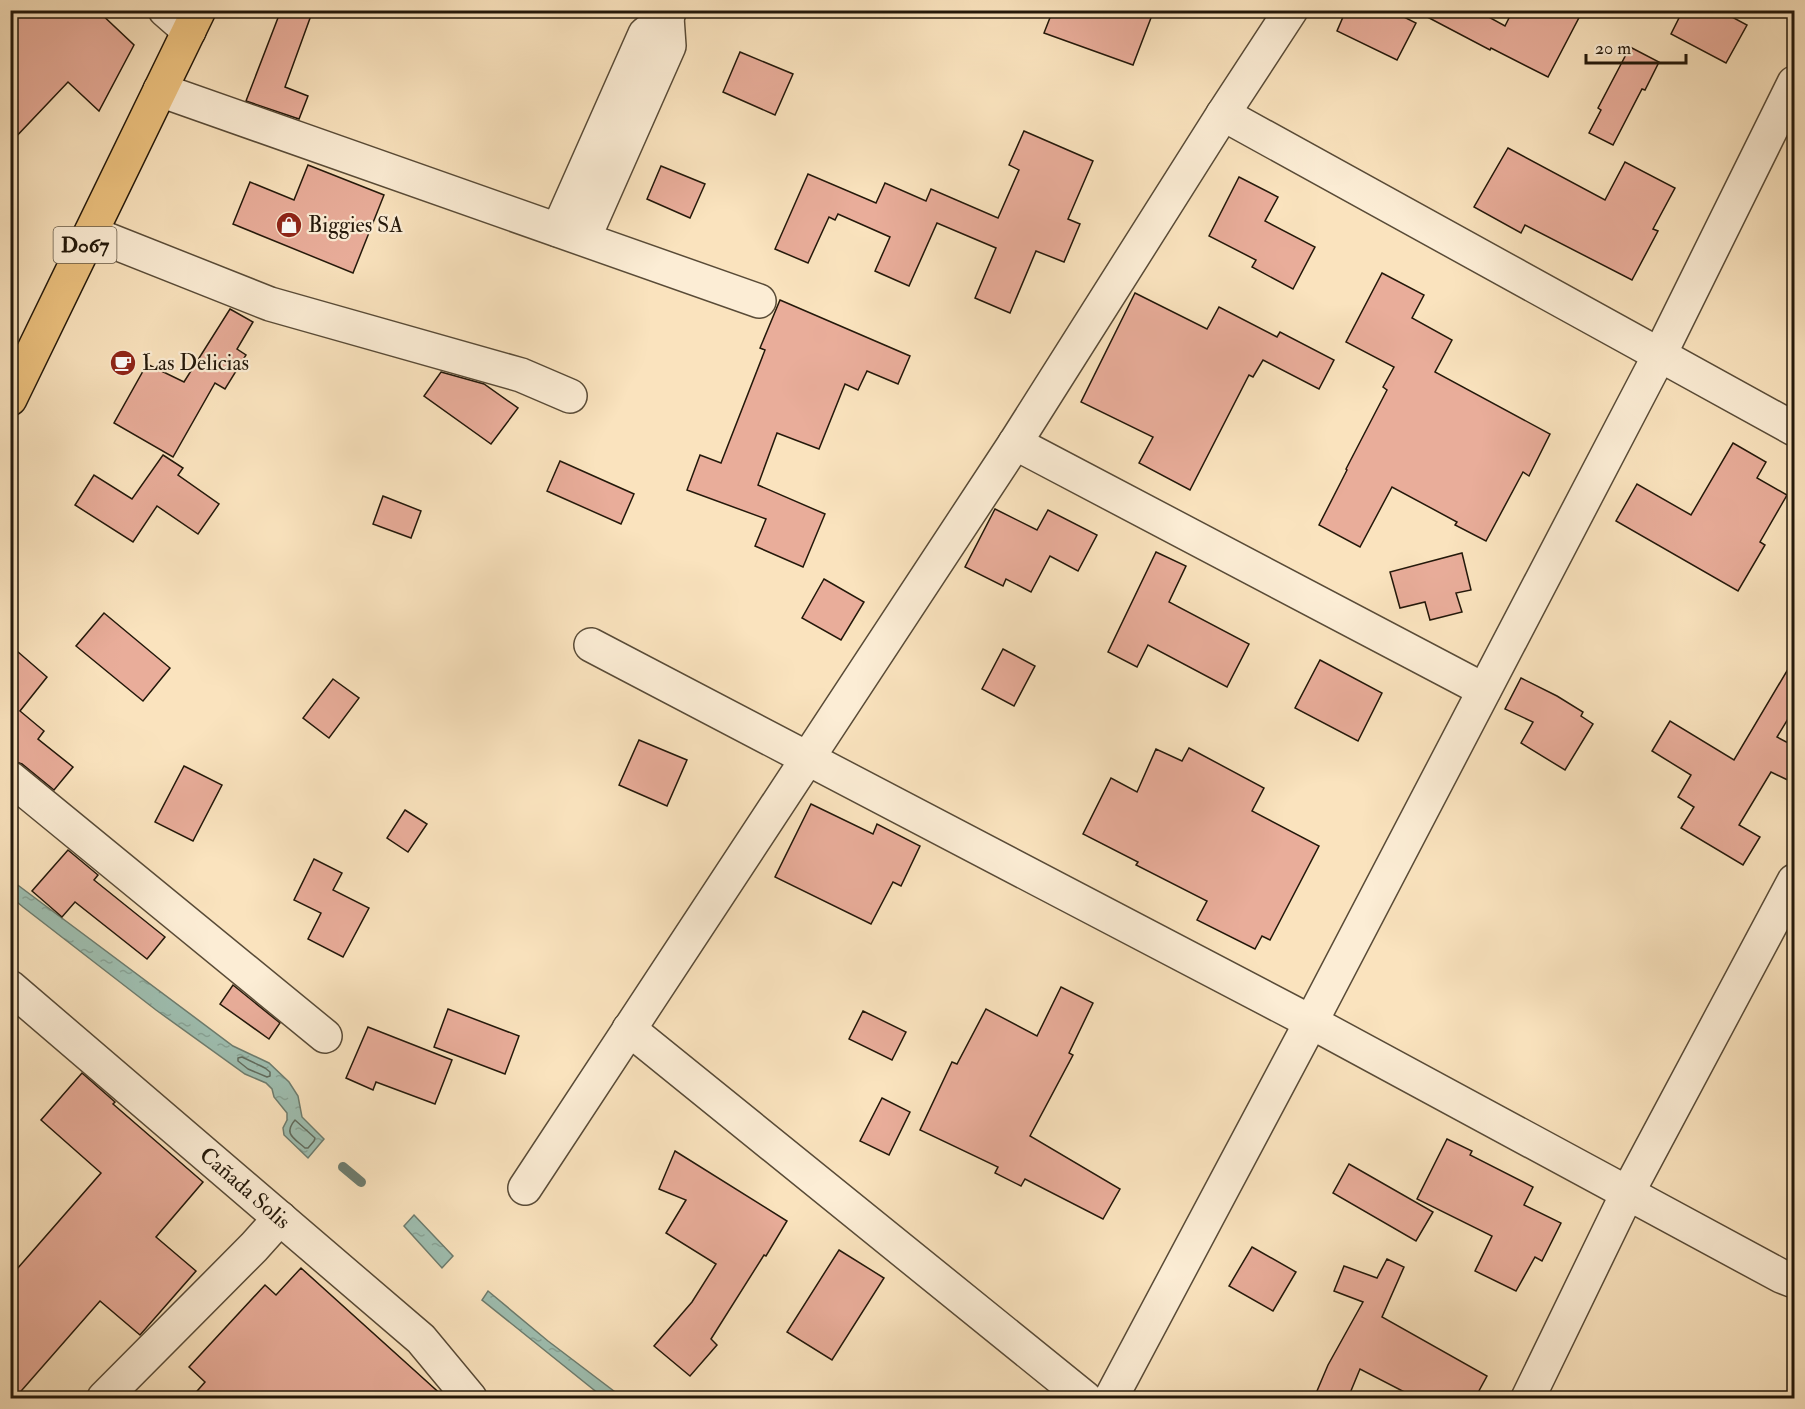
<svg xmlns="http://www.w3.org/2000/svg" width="1805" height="1409" font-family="'IM FELL Double Pica',serif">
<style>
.water{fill:url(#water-ripples);stroke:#6d7c6e;stroke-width:1.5}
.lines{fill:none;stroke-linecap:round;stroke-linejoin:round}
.shore{stroke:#606b5d;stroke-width:1.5}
.stream{stroke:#6d7c6e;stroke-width:10}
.building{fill:#e9ad9a;stroke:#23180a;stroke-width:1.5}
.minor-casing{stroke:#594b37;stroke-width:36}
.major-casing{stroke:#23180a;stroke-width:36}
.minor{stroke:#fcedd5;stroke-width:33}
.major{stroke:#edc27f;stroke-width:33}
.labels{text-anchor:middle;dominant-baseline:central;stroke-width:4.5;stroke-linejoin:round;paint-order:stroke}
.shield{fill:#fcedd5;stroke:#645847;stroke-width:1.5}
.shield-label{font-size:21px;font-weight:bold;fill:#23180a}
.poi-label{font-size:22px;fill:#23180a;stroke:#fcedd5;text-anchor:start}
.street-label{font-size:22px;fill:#23180a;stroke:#fcedd5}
</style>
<defs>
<pattern id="water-ripples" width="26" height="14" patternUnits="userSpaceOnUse" patternTransform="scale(1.5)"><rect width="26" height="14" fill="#9ebeb0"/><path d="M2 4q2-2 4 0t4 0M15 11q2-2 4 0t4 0" fill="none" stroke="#88a396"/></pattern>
</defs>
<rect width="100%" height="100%" fill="#fae3be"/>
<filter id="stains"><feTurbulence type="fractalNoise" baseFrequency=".00333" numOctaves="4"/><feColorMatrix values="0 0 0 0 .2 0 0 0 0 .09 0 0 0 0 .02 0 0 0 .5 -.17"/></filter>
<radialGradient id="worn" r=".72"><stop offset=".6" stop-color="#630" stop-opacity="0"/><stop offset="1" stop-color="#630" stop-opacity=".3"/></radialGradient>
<!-- water -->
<g class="water">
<path d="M11 880 233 1046 269 1063 289 1082 298 1096 302 1117 324 1139 308 1158 284 1135 283 1128 287 1120V1113L274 1097 272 1089 266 1083 245 1074 156 1010 23 907 11 897Z"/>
<path d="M414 1215 453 1256 442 1268 404 1226Z"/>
<path d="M488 1291 548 1341 623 1398H604L482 1300Z"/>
</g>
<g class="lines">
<!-- shore -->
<g class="shore">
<path d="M242 1057 265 1068 270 1072V1076L267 1077 248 1069 238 1061V1058Z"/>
<path d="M295 1120 315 1138 314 1141 308 1148H305C294 1138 283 1134 295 1120Z"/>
</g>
<!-- stream -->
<path class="stream" d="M343 1167 361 1182"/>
</g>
<!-- building -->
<g class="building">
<path d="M10 10H97L134 45 99 111 68 82 10 143Z"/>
<path d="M281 10H313L285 87 308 96 299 119 246 101Z"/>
<path d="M1053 10H1154L1133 65 1044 33Z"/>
<path d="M1346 10H1390L1416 23 1397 60 1337 31Z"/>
<path d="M1414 10H1476L1505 26 1513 10H1583L1548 77 1491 48 1490 50Z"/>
<path d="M1683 10H1719L1747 25 1726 63 1671 34Z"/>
<path d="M1630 47 1659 62 1645 90 1642 89 1613 145 1589 133 1601 110 1598 108Z"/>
<path d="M740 52 793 74 775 115 723 92Z"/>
<path d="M1024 131 1093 161 1068 219 1080 224 1064 262 1036 251 1010 313 975 298 996 248 937 223 909 286 875 271 890 237 838 214 835 220 829 217 808 263 775 249 808 174 876 203 885 183 926 201 931 189 998 218 1019 170 1009 165Z"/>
<path d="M1508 148 1605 200 1625 162 1675 188 1653 229 1658 231 1632 280 1525 225 1521 233 1474 207Z"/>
<path d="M308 165 384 195 353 273 233 224 250 182 294 200Z"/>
<path d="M661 166 705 184 690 218 647 199Z"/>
<path d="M1239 177 1278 197 1265 221 1315 247 1293 289 1252 267 1256 260 1209 236Z"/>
<path d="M1382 273 1424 295 1412 318 1452 340 1435 372 1550 434 1529 476 1523 472 1486 541 1455 525 1457 522 1392 487 1360 547 1319 525 1347 470 1346 469 1387 390 1383 387 1394 367 1346 342Z"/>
<path d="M1135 293 1207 329 1219 307 1277 337 1280 332 1334 360 1319 389 1263 360 1253 377 1249 375 1190 490 1139 463 1153 437 1081 402Z"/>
<path d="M780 300 910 356 898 384 867 371 858 390 845 384 819 449 777 433 758 485 825 514 803 567 755 546 766 519 687 490 700 455 721 463 765 350 760 348Z"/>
<path d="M230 309 253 322 237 349 246 355 225 389 215 383 173 457 114 423 147 364 184 382Z"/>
<path d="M441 372 484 384 518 408 491 444 424 396Z"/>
<path d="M1733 443 1766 462 1757 478 1787 495 1760 542 1765 545 1738 591 1616 521 1637 484 1691 515Z"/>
<path d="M163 455 183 468 178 475 219 504 198 534 157 506 133 542 75 505 94 475 132 499Z"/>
<path d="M560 461 634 494 621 524 547 491Z"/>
<path d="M383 496 421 511 411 538 373 524Z"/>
<path d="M995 509 1037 530 1048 510 1097 535 1078 571 1050 556 1031 592 1006 579 1003 586 965 567Z"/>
<path d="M1156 552 1186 566 1169 602 1249 644 1227 687 1148 645 1137 667 1108 652Z"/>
<path d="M1462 553 1471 590 1456 593 1462 612 1430 620 1425 602 1400 608 1390 572Z"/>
<path d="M824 579 864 602 841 640 802 618Z"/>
<path d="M104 613 170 668 143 701 76 646Z"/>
<path d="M10 645 47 677 20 711 44 731 38 739 73 767 54 790 22 764 10 760Z"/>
<path d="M1003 649 1035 666 1014 706 982 689Z"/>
<path d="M1794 659V709L1777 737 1794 746V783L1771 772 1739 825 1760 837 1743 865 1681 828 1694 807 1678 797 1691 775 1652 751 1670 721 1734 760Z"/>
<path d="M1320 660 1382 693 1358 741 1295 708Z"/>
<path d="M1521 678 1557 696 1583 712 1581 716 1593 724 1565 770 1521 743 1533 722 1505 709Z"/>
<path d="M333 679 359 698 329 738 303 718Z"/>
<path d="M639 740 687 760 667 806 619 785Z"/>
<path d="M1189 748 1264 788 1252 811 1319 846 1270 940 1262 936 1255 949 1197 920 1207 901 1136 865 1138 862 1083 834 1111 778 1137 792 1156 749 1182 761Z"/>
<path d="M184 766 222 785 193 841 155 822Z"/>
<path d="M811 804 873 834 877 824 920 846 901 886 893 882 871 924 775 877Z"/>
<path d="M405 810 427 824 408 852 387 838Z"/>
<path d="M68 850 98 875 94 880 165 937 147 959 75 902 62 917 32 891Z"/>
<path d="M314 859 342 873 333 890 369 908 343 957 308 939 321 913 294 900Z"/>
<path d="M233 985 280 1023 269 1039 220 1004Z"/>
<path d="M1061 987 1093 1003 1069 1053 1073 1055 1030 1136 1120 1189 1103 1219 1025 1179 1021 1186 995 1173 998 1167 920 1130 952 1062 957 1064 986 1009 1037 1036Z"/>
<path d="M448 1009 519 1036 505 1074 434 1047Z"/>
<path d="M863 1011 906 1032 892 1060 849 1039Z"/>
<path d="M368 1027 452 1060 435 1104 376 1082 373 1090 346 1078Z"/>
<path d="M82 1073 115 1102 113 1104 203 1182 156 1237 196 1271 140 1335 100 1301 15 1398H10V1277L101 1173 41 1120Z"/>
<path d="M882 1098 910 1112 889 1155 860 1141Z"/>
<path d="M1447 1139 1472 1151 1470 1155 1533 1187 1524 1205 1561 1223 1542 1261 1535 1257 1516 1291 1475 1271 1492 1236 1417 1199Z"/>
<path d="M675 1151 787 1221 766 1256 764 1255 711 1339 717 1345 690 1376 654 1346 692 1302 716 1264 666 1233 686 1200 659 1189Z"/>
<path d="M1349 1164 1433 1212 1416 1241 1333 1193Z"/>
<path d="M1252 1247 1296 1272 1273 1311 1229 1286Z"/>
<path d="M839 1250 884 1278 832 1360 787 1332Z"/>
<path d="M1387 1259 1404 1267 1382 1317 1487 1376 1475 1398H1416L1360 1369 1348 1398H1314L1328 1365 1363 1302 1334 1291 1344 1266 1377 1278Z"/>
<path d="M301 1268 445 1398H191L205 1382 189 1367 265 1285 276 1295Z"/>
</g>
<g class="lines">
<!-- minor casing -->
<g class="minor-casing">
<g id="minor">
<path d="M165 10 189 31"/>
<path d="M160 90 759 301"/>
<path d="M1223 114 1794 429"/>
<path d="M558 230 645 34 667 17 670 10"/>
<path d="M91 233 270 304 521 375 570 396"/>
<path d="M584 238 669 46 667 17"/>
<path d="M1015 443 1484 690"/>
<path d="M591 645 1311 1022 1781 1276 1794 1281"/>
<path d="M10 778 325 1036"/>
<path d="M10 987 421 1339 470 1398"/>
<path d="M629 1029 1085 1398"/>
<path d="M525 1188 1015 443 1223 114 1291 10"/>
<path d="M104 1398 254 1247 280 1218"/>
<path d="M1111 1398 1311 1022 1660 354 1794 83"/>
<path d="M1528 1398 1628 1192 1794 881"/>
</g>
</g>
<!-- major casing -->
<g class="major-casing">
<path id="major" d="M10 399 199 10"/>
</g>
<!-- minor -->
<use href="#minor" class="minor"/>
<!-- major -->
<use href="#major" class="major"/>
</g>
<!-- icons -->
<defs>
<g id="shop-disc" transform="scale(1.35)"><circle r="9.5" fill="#8f2418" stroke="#fcedd5"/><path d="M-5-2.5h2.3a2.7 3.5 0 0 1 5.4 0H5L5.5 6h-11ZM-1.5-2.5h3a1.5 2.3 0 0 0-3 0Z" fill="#fff"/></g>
<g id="cafe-disc" transform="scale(1.35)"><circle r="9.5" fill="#8f2418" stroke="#fcedd5"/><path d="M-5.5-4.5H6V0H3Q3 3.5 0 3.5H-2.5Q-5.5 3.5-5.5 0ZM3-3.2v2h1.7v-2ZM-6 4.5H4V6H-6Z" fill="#fff"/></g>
</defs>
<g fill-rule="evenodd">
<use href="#shop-disc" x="289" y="225"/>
<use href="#cafe-disc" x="123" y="363"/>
</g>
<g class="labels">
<!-- shield labels -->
<rect class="shield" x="53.5" y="227" width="63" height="36" rx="4.5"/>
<g class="shield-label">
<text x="85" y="245">D067</text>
</g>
<!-- poi labels -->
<g class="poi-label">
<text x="308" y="225">Biggies SA</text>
<text x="142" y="363">Las Delicias</text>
</g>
<!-- street labels -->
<g class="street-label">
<text transform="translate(245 1188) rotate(41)">Cañada Solis</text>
</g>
</g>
<!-- margin -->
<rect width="1805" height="1409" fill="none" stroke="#fae3be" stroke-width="36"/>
<rect x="12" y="12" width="1781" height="1385" fill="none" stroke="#23180a" stroke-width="3"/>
<rect x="18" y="18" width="1769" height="1373" fill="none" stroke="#23180a" stroke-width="1.5"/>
<!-- scale -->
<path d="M1586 54v9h100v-9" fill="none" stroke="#23180a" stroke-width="3"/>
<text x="1595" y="54" font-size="18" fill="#23180a" stroke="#fcedd5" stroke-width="4.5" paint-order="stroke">20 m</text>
<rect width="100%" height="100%" filter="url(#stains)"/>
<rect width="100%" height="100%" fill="url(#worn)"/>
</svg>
